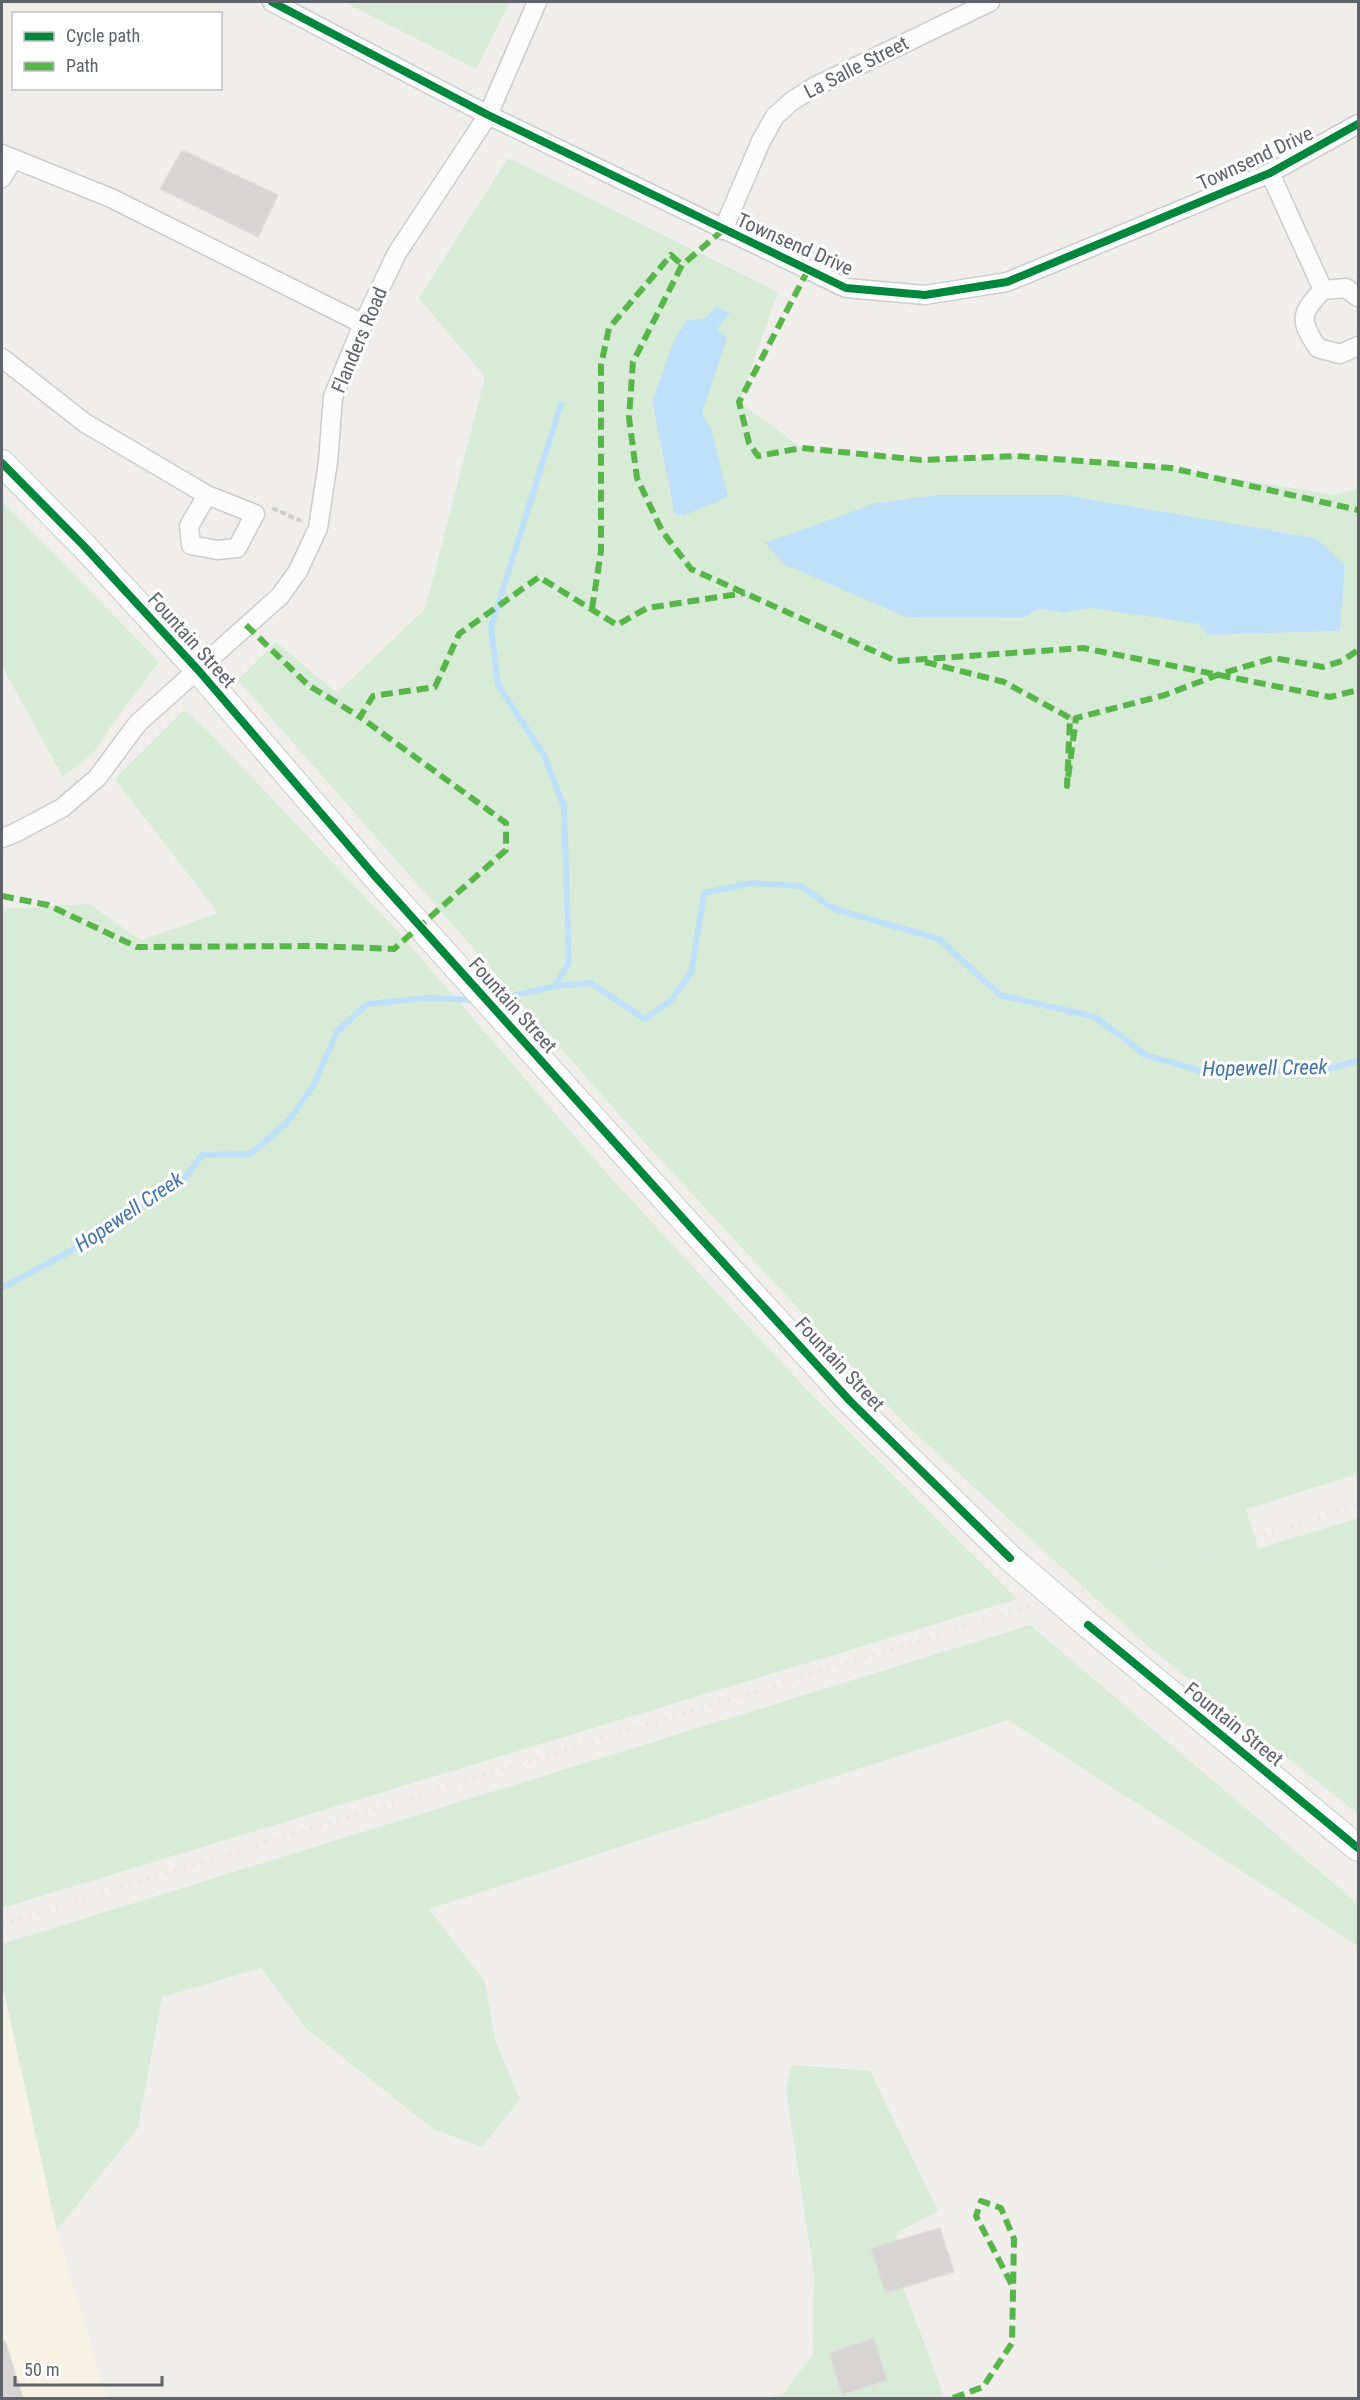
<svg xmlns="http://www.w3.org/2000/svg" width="1360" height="2400" font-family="'Roboto Condensed',sans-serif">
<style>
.commercial{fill:#f7f3e4}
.green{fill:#d8ebd6;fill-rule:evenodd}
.water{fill:#bfe0f9}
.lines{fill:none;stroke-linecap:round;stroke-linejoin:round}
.stream{stroke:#bfe0f9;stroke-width:6}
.building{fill:#d6d5d3;stroke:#deddd9;stroke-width:1.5}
.street-casing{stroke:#cbcccc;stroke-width:21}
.secondary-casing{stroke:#cacacb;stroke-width:28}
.path{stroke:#cacfcc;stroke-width:4;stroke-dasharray:6 3;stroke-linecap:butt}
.street{stroke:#fdfcfc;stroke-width:18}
.secondary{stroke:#fdfcfc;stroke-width:26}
.rail{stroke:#e4e4e4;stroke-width:4.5;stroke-dasharray:1.5 8;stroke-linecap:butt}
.secondary-bridge-casing{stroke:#cacacb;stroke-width:28;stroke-linecap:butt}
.secondary-bridge{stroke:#fdfcfc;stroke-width:26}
.quiet{stroke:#58b549;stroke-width:6;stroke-dasharray:12 6;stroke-linecap:butt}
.cycleway-casing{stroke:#fff;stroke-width:11}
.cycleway{stroke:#00873e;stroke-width:8}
.labels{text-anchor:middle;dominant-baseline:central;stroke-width:6;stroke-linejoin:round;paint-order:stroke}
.street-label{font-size:20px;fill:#5f6368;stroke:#fff}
.water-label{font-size:21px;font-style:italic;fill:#4174aa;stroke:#fff}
</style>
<rect width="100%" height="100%" fill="#efeeea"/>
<!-- commercial -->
<path class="commercial" d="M2 1983 57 2230 107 2398H2Z"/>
<!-- green -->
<g class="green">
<path d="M344 2H510L476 69Z"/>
<path d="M508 158 778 292 739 402 802 448 921 460 1016 456 1171 468 1335 495 1358 488V1474L1246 1509 1258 1549 1358 1518V1814L1150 1648 907 1426 624 1120 238 680 276 642 337 693 425 609 485 377 419 298ZM716 307 729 312 717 330 727 338 702 413 711 428 675 515ZM938 495H1066L1314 538 1345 565 1340 631 1208 635 1200 624 1091 608 1063 613 1039 609 766 543 877 503Z"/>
<path d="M2 501 159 662 113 723 94 752 63 777 2 666Z"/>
<path d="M184 710 205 728 401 935 610 1177 807 1390 1017 1599 2 1908V909L89 904 141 940 218 913 115 779Z"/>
<path d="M1030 1625 1358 1904V1946L1008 1720 429 1909 485 1982 495 2040 520 2099 482 2147 433 2129 306 2028 261 1968 162 1997 138 2128 57 2230 2 1983V1944Z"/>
<path d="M792 2065 870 2071 938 2211 898 2232 890 2253 943 2393 941 2398H770L783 2394 813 2354 814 2274 786 2090Z"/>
</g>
<!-- water -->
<g class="water">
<path d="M716 307 730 312 717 330 727 338 702 413 711 428 728 497 685 515H675L652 400 675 339 687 320 704 319Z"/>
<path d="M938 495H1066L1315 538 1345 565 1340 631 1208 635 1199 624 1091 608 1063 613 1039 609 1023 618 906 617 786 565 765 543 876 503Z"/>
</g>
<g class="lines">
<!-- stream -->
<g class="stream">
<path d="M555 986 569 963 564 807 544 755 498 685 491 627 561 404"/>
<path d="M495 1000 555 986 591 983 645 1019 670 1001 691 973 704 893 751 883 800 886 834 909 939 939 1000 995 1095 1017 1146 1055 1204 1072 1323 1070 1358 1061"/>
<path d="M2 1288 100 1235 185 1178 202 1155 250 1154 286 1124 313 1086 337 1032 367 1004 428 998 476 1000"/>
</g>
</g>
<!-- building -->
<g class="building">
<path d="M182 150 278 195 258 237 160 189Z"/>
<path d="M940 2228 954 2272 885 2293 871 2248Z"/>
<path d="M874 2338 887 2380 842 2395 829 2353Z"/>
<path d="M5 2341 23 2398H2V2342Z"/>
</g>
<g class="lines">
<!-- street casing -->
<g class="street-casing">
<g id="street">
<path d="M272 2 488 115 846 288 925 295 1007 282 1270 173 1358 124"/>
<path d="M2 154 111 198 363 324"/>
<path d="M1270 173 1323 290"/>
<path d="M2 178 13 159"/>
<path d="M723 230 761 141 775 116 792 101 816 86 990 2"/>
<path d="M1358 297 1346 288 1323 290C1300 313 1299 321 1318 348L1340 354 1358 346"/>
<path d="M2 358 85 423 207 495 255 514 237 548 217 550 191 545 189 526 207 495"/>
<path d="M2 838 15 833 62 808 97 778 138 723 280 596 298 571 318 528 328 462 333 397 363 324 397 253 488 115 537 2"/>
</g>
</g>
<!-- secondary casing -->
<g class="secondary-casing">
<g id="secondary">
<path d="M2 463 83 545 199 671 374 875 696 1233 850 1401 1010 1558"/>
<path d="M1088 1625 1358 1848"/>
</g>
</g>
<!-- path -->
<g class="path">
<path d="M272 508 301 521"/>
<path d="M1070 718H1076"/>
</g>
<!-- street -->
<use href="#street" class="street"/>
<!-- secondary -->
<use href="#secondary" class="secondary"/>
<!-- rail -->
<path class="rail" d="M2 1924 1358 1505"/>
<!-- secondary-bridge casing -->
<g class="secondary-bridge-casing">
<path id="secondary-bridge" d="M1010 1558 1088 1625"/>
</g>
<!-- secondary-bridge -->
<use href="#secondary-bridge" class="secondary-bridge"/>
<!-- quiet -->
<g class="quiet">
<path d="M723 230 682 265 633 362 629 418 637 478 662 531 691 569 896 661 1083 648 1330 697 1358 690"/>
<path d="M808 270 739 402 749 443 758 456 802 448 921 460 1016 456 1171 468 1358 510"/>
<path d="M592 609 601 551V365L609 328 671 255 682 265"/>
<path d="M246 625 308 685 360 717"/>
<path d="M925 662 1004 682 1070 718 1067 786 1076 718 1165 695 1220 674 1274 658 1323 667 1342 661 1358 650"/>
<path d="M2 896 48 905 137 947 316 946 394 949 506 850V823L360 717 373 696 435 687 459 634 539 577 617 625 647 608 745 593"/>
<path d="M953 2398 983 2387 1012 2343 1014 2239 1001 2208 981 2201 976 2216 1012 2285"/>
</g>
<!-- cycleway casing -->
<g class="cycleway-casing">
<g id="cycleway">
<path d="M272 2 488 115 846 288 925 295 1007 282 1270 173 1358 124"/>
<path d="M2 463 83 545 199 671 374 875 696 1233 850 1401 1010 1558"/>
<path d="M1088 1625 1358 1848"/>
</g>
</g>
<!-- cycleway -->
<use href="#cycleway" class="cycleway"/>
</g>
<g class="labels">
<!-- street labels -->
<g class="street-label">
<text transform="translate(856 67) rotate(-27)">La Salle Street</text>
<text transform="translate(1255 158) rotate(-25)">Townsend Drive</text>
<text transform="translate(795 244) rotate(24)">Townsend Drive</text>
<text transform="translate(359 340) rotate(-67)">Flanders Road</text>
<text transform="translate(192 640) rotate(48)">Fountain Street</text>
<text transform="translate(513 1005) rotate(48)">Fountain Street</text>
<text transform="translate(840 1364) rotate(47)">Fountain Street</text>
<text transform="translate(1234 1724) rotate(39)">Fountain Street</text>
</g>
<!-- water labels -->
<g class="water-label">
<text transform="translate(1265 1068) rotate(-1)">Hopewell Creek</text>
<text transform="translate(129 1212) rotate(-34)">Hopewell Creek</text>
</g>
</g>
<!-- border -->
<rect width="1360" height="2400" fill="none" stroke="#5f6368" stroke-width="6"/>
<!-- legend -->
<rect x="12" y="12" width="210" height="78" fill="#ffffff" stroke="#bfc1c3" stroke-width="1.5"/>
<rect x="24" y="32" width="30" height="9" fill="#00873e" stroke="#bfc1c3" stroke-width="1.5"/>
<text x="66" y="42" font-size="18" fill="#5f6368">Cycle path</text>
<rect x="24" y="62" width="30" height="9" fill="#58b549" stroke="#bfc1c3" stroke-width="1.5"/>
<text x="66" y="72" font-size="18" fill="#5f6368">Path</text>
<!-- scale -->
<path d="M15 2376v9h147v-9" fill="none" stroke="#5f6368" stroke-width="3"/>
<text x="24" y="2376" font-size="18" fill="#5f6368" stroke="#ffffff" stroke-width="4.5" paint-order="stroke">50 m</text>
</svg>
